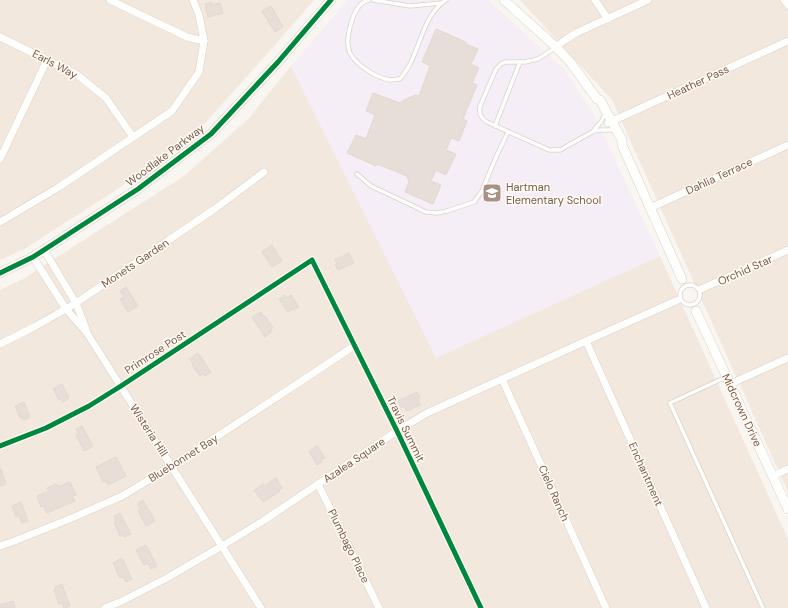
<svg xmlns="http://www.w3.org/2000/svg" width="788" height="608" font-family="'DM Sans',sans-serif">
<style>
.residential{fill:#f2e8de}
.education{fill:#f6eef6}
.building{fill:#e6ded7;stroke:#e2d8d2}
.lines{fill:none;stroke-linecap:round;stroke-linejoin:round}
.service-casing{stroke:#d7d1cb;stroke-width:5}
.minor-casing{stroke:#d7d1cb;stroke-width:8}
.tertiary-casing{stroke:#d7d1cb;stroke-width:10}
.service{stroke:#fefefd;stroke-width:3.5}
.minor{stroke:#fefefd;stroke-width:7}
.tertiary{stroke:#fefefd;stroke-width:9}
.cycleway-casing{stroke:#fffaf3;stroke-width:8}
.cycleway{stroke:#00873e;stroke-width:5}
.labels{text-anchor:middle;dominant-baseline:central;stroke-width:3;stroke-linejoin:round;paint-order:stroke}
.street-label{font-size:11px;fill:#7a5c4d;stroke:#fffaf3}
.poi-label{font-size:11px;fill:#7a5c4d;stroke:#fffaf3;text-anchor:start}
</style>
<rect width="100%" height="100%" fill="#f9f5f0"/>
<!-- residential -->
<g class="residential">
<path d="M0 0H314L275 45 196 133 119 188 26 248 0 260Z"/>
<path d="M520 0H788V492L612 100Z"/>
<path d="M291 66 436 357 660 256 788 539V608H0V290L23 279 184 176 248 119Z"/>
</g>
<!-- education -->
<path class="education" d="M348 0H488L564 69 594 115 660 256 436 358 291 66Z"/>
<!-- building -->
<g class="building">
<path d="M212 2V5L220 3 223 13 208 17 205 4Z"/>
<path d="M271 6 283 27 275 32 262 11Z"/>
<path d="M436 29 466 42V44L478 49 471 64 479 68 472 83 477 85 463 119 467 121 459 141 451 138 446 150 456 154 446 175 436 170 431 181 441 185 433 204 405 192 409 182 407 176 377 164 376 166 347 153 356 135 366 139 375 115 366 111 373 93 400 103 402 101 415 95 419 96 430 66 422 62Z"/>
<path d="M272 245 282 261 272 267 262 252Z"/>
<path d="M349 253 354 263 338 270 335 265 337 264 335 260Z"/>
<path d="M126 287 138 306 128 312 120 299 124 297 120 291Z"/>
<path d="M285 295 287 298 291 295 299 307 293 310 292 309 288 312 279 299Z"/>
<path d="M261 312 264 317 265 316 273 328 270 330 271 332 265 337 252 317 258 313V314Z"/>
<path d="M198 353 211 372 205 376 203 374 200 376 192 365 193 364 190 359Z"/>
<path d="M62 384 69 398 63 402 61 398 59 400 53 389Z"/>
<path d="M417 392 420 398 418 399 420 405 407 411 404 406 401 408 398 401Z"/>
<path d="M24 402 30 417 24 420 22 417 20 418 15 406Z"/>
<path d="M82 426 93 446 84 451 76 435 79 434 76 429Z"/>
<path d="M317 446 325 458 321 460 322 462 317 465 309 452Z"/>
<path d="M116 457 126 476 108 485 106 481 103 482 96 467Z"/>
<path d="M0 469H1L6 484 0 486Z"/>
<path d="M276 478 282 488 279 490 280 491 263 502 254 490 263 484 264 486Z"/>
<path d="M70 482 76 495 72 496 75 501 47 513 44 506 41 507 37 496 49 491 47 488 56 484 58 487Z"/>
<path d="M143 500 155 521 146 526 138 511 141 509 137 504Z"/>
<path d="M21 502 28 521 22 523 19 515 16 517 12 506Z"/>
<path d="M120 513 131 534 124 537 123 534 120 536 114 522 116 521 114 516Z"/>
<path d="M146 545 157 566 151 569 148 563 144 565 136 550Z"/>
<path d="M122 558 132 579 126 582 123 577 120 578 113 563Z"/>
<path d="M62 584 70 606 65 608H64L62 603 59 604 54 590 56 589 55 587Z"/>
<path d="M13 601 15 608H0V605Z"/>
</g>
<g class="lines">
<!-- service casing -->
<g class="service-casing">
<g id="service">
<path d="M369 0C366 1 363 2 361 4 352 13 344 41 350 53 356 65 377 78 390 80 393 80 397 79 400 79 403 75 406 71 409 66 420 46 425 13 446 0"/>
<path d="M373 0 410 6 441 3"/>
<path d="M555 48 538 59 525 62H505L501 64 496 69 480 106C479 114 480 117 487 122L549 150H560L594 131 601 130H612"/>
<path d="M495 126 520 62"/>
<path d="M594 130 601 122 605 114"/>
<path d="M357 174 371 186 426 212 437 213 447 211 474 202 482 191 496 157 508 132"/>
<circle cx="690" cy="295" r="10"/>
<path d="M726 377 670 403 763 608"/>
</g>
</g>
<!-- minor casing -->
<g class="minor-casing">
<g id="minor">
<path d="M110 0 187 37 204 41"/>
<path d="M595 0 608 19"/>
<path d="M784 0 788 5"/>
<path d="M0 37 76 74 106 98 133 137"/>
<path d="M556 47 565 40 576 33 648 0"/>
<path d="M608 123 788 41"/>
<path d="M0 159 47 60"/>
<path d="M650 208 788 145"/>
<path d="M0 222 59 187 172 111 199 72 204 41 199 15 193 0"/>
<path d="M44 250 76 303 86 329"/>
<path d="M33 257 66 309 87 333 261 608"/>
<path d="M701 289 788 250"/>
<path d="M586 341 706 608"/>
<path d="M0 344 36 326 76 303 216 208 264 172"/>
<path d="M502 379 606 608"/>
<path d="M730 384 788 358"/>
<path d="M0 446 46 428 89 406 121 386 312 260 397 431 481 608"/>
<path d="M773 476 788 469"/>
<path d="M318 484 379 608"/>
<path d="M0 546 12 542 72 518 122 496 172 466 300 382 354 346"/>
<path d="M105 608 120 602 165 579 222 546 263 521 397 431 427 413 586 341 678 300"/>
</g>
</g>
<!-- tertiary casing -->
<g class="tertiary-casing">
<g id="tertiary">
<path d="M504 0 556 47 571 63 597 99 600 100 622 140V145L682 279"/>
<path d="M0 273 33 257 138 189 211 134 278 62 331 0"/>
<path d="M696 311 788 509"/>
</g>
</g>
<!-- service -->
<use href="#service" class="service"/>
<!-- minor -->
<use href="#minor" class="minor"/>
<!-- tertiary -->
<use href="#tertiary" class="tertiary"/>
<!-- cycleway casing -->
<g class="cycleway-casing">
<g id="cycleway">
<path d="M0 273 33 257 138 189 211 134 278 62 331 0"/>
<path d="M0 446 46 428 89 406 121 386 312 260 397 431 481 608"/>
</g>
</g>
<!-- cycleway -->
<use href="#cycleway" class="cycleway"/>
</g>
<!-- icons -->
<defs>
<g id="school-square" transform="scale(1)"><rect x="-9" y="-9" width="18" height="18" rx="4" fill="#a69286" stroke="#fffaf3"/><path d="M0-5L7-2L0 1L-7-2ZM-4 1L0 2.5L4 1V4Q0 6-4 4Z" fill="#fff"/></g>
</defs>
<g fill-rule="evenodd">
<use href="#school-square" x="492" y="193"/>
</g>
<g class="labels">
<!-- street labels -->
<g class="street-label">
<text transform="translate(55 64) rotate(28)">Earls Way</text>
<text transform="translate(698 82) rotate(-25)">Heather Pass</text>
<text transform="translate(165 155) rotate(-37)">Woodlake Parkway</text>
<text transform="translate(719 176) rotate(-25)">Dahlia Terrace</text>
<text transform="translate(135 263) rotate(-34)">Monets Garden</text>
<text transform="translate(745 270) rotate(-24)">Orchid Star</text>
<text transform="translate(155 352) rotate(-33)">Primrose Post</text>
<text transform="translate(742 410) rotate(65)">Midcrown Drive</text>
<text transform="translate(406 429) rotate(64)">Travis Summit</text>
<text transform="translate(149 430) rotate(57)">Wisteria Hill</text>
<text transform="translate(183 458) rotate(-32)">Bluebonnet Bay</text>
<text transform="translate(354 460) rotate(-34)">Azalea Square</text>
<text transform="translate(646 474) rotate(66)">Enchantment</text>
<text transform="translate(554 493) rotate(66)">Cielo Ranch</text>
<text transform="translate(349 546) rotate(64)">Plumbago Place</text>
</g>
<!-- poi labels -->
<g class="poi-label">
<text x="506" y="187">Hartman<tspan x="506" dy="13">Elementary School</tspan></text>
</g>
</g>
</svg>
